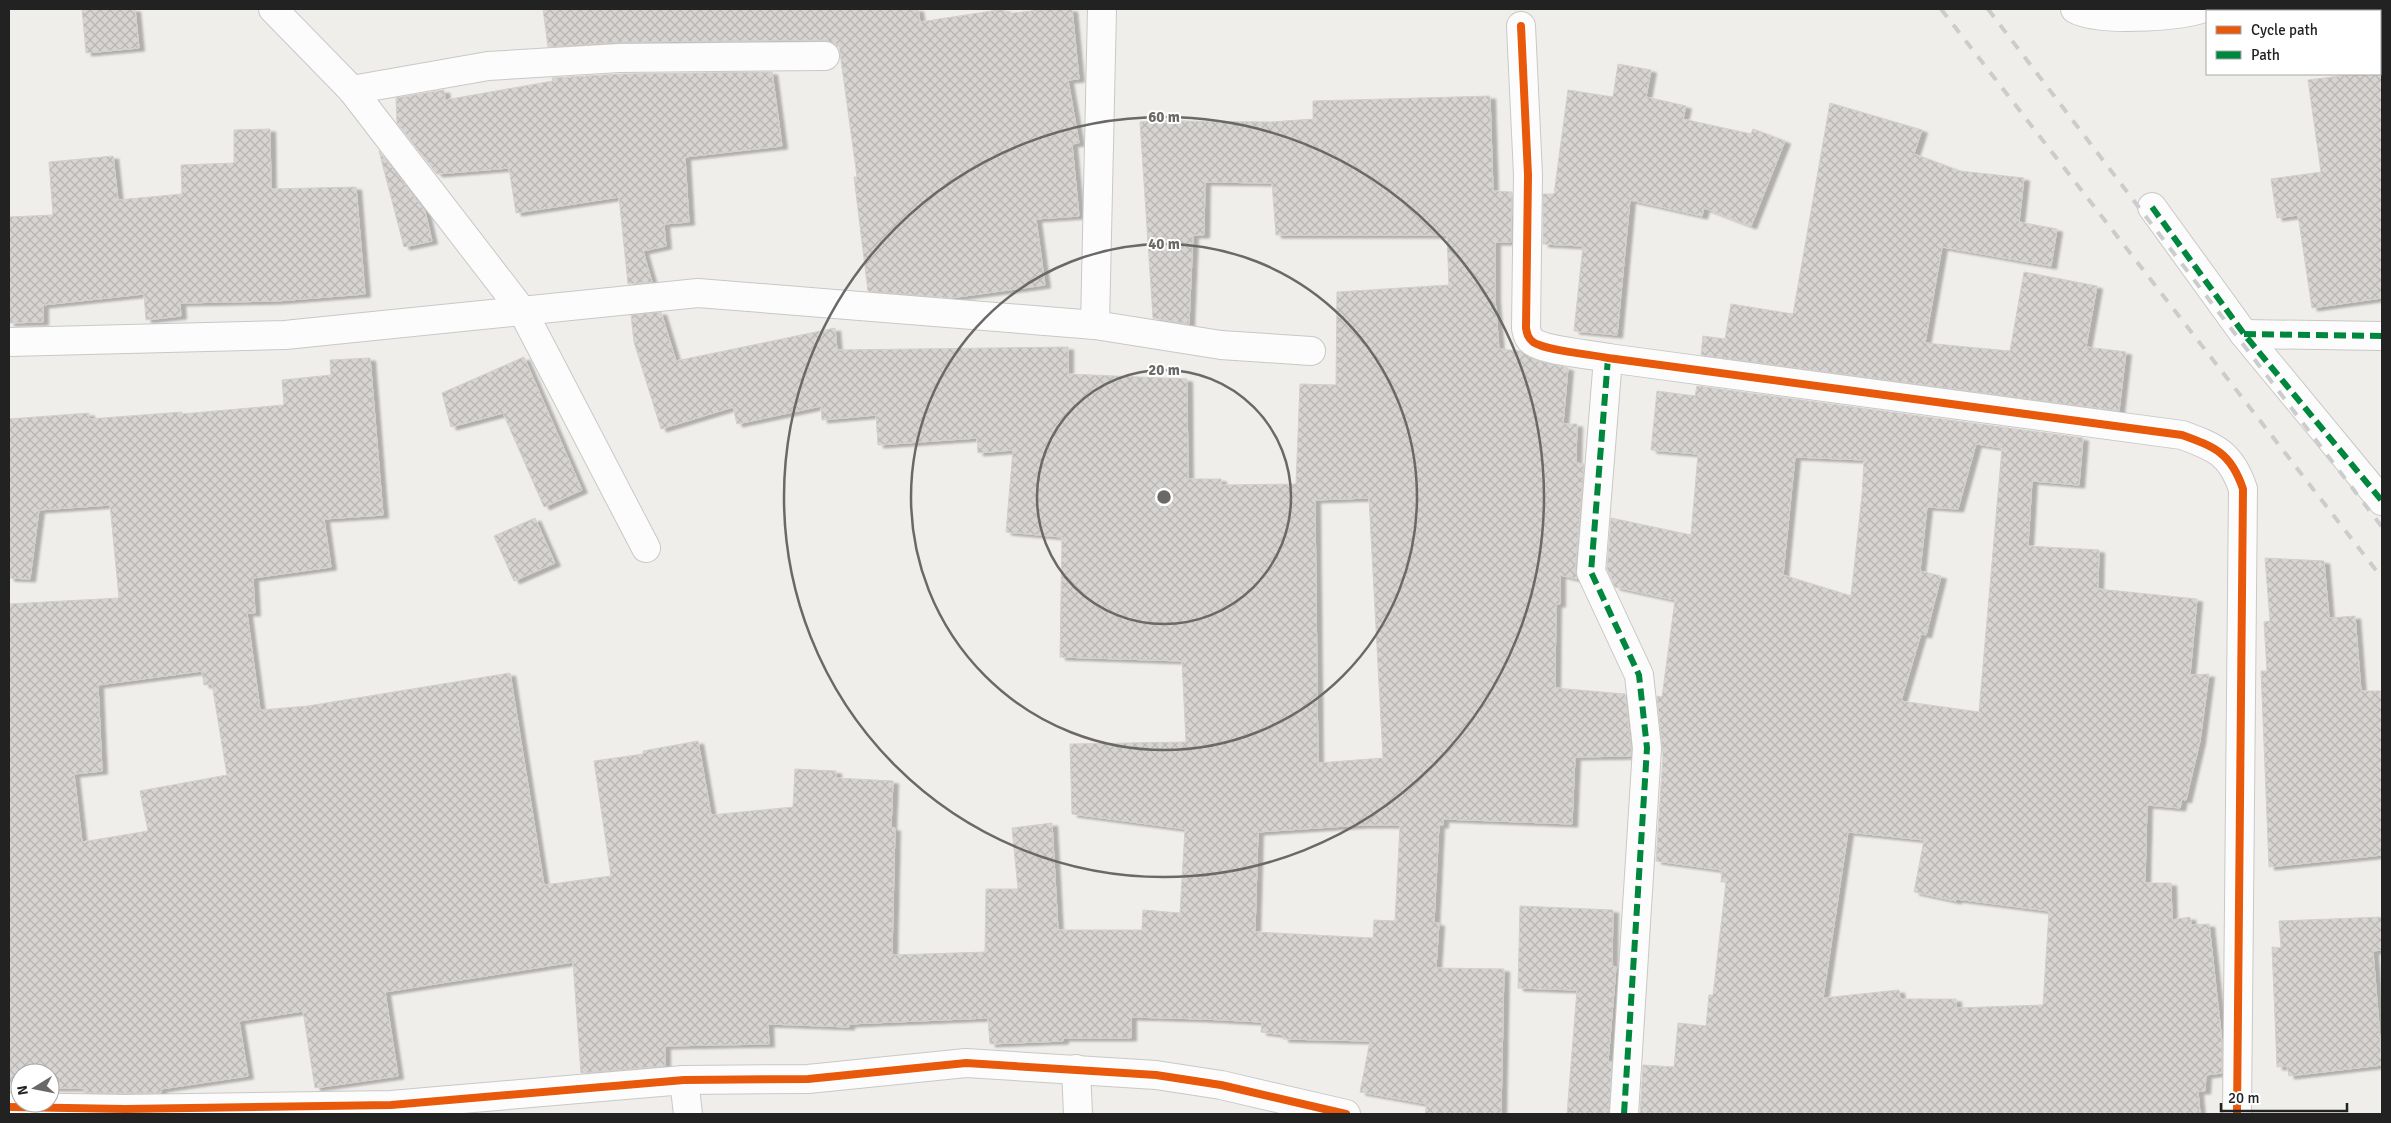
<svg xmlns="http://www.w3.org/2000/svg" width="2391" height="1123" font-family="Signika,sans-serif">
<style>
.building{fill:url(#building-cross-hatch);stroke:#d3d0cc;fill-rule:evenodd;filter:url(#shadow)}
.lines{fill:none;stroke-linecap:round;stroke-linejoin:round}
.minor-casing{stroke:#c9c8c7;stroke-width:30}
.minor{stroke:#fdfcfc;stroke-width:28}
.rail{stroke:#ccc;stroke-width:4;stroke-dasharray:10 10;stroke-linecap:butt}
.quiet{stroke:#00873e;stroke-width:6;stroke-dasharray:12 6;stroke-linecap:butt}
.cycleway-casing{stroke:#fff;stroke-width:11}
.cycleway{stroke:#e8590c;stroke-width:8}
.ring{fill:none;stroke:#6a6968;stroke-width:2.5}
.centre{fill:#6a6968;stroke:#fff;stroke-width:2.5}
.ring-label{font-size:15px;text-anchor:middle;font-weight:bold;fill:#6a6968;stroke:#fff;stroke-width:4;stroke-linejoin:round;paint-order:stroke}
</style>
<defs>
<pattern id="building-cross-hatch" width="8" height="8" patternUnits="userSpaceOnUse" patternTransform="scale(1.25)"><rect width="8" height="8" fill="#d7d4d2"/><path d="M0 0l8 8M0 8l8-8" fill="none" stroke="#b8b6b4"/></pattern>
<filter id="shadow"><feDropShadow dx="5.5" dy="3" stdDeviation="1" flood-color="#0004"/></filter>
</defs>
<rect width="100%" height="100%" fill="#f0eeeb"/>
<!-- building -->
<g class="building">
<path d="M82 9H135L139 48 86 53Z"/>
<path d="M543 9H918L920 22 1005 9V14L1048 9H1072L1079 79 1068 80 1079 143 1072 144 1079 216 1036 219 1045 285 950 298 868 291 854 177H857L839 45 825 40 619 42 548 47Z"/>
<path d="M1618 64 1651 70 1646 97 1686 106 1683 119 1751 134 1753 129 1785 141 1751 226 1704 208 1702 216 1630 200 1617 335 1574 331 1583 246 1543 244V194H1554L1568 90 1613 97Z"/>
<path d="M2382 70V298L2312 308 2298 215 2277 218 2271 179 2321 172 2308 80 2356 74H2380V71Z"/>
<path d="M772 72 782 146 685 157 689 222 664 224 666 246 643 251 652 282 628 284 619 197 516 213 509 168 437 174 397 123 396 98 444 90 445 100 553 81 552 78 620 74Z"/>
<path d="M1490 96 1493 191 1512 192 1511 242H1495V299L1499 349 1520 351 1535 360 1568 368 1563 424H1577L1576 463 1584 464 1575 571 1577 579 1560 575V604H1556L1555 688 1625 694 1631 748V756L1575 757 1572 824 1443 819V825H1439L1434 923H1439L1436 968 1504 969 1501 1114H1425L1427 1104 1360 1092 1370 1041 1283 1039 1284 1035 1261 1032 1262 1022 1203 1019 1131 1017V1038H1063V1041L990 1044 988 1018 849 1024V1027L768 1024 769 1044 665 1046V1066L581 1073 573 962 385 992 398 1076 315 1088 303 1011 239 1021 248 1076 161 1089V1093H84L83 1088H50V1073H20V1082L9 1083V604L119 598 110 505 39 510 30 579 9 578V419L89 413V419L182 412V414L284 405 282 380 331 375 330 360 370 358 383 515 324 519 331 567 253 578 255 613H247L260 710 308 706 510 673 544 885 611 876 594 761 643 754V751L698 741 711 815 793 807 795 769 836 771V778L893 781 891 828H895L892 955 985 952 986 889H1018L1012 828 1052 823 1058 930H1142L1143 910 1180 913 1185 829 1072 814 1070 744 1186 742 1182 661 1060 657 1062 537 1006 532 1013 450 978 453 977 438 878 445 876 415 822 420 821 406 737 424 733 407 661 429 634 342 631 315 661 312 676 361 835 328 837 350 1068 347V374L1187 379 1188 479H1221V485L1296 484 1300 384 1336 385 1337 292 1449 285 1447 235H1276L1272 183 1205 182 1204 235H1193L1189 324 1153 318 1140 122 1180 119V121L1271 122 1313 119V101ZM1369 498 1383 758 1318 763 1315 500ZM202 671 204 685 212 684 227 775 140 791 148 831 82 842 74 774 102 771 98 685ZM1361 825H1400L1395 921 1374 920 1373 938 1255 932 1258 832Z"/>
<path d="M1830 103 1922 130 1914 154 1960 171 2024 178 2019 222 2057 229 2051 266 1942 247 1925 343 2010 351 2024 272 2097 286 2086 347 2126 352 2119 411 1701 355 1703 336 1725 339 1731 304 1793 314Z"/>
<path d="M270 129 271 189 356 187 365 294 277 301 180 303 181 316 146 320 144 294 43 305V322L9 323V217L53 215 49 162 113 156 118 200 182 194 181 165 234 163V130Z"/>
<path d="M379 151 425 211 432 241 404 247Z"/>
<path d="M524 357 582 490 544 507 503 413 451 427 442 393Z"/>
<path d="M1697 386 2083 438 2079 485 2032 481 2028 546 2099 550 2098 589 2197 599 2190 675 2209 674 2200 741 2186 800 2182 799 2180 808 2147 805 2145 883H2171L2172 920 2190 917 2191 925 2209 924 2222 1042V1073L2206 1075 2205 1091H2198L2200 1114H1640L1643 1065 1674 1067 1678 1023 1706 1026 1709 995H1713L1726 882H1721L1722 870 1656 861 1663 756 1657 696 1662 697 1675 600 1615 587 1607 569 1611 518 1691 535 1698 454 1651 450 1657 391 1695 396ZM1976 444 2002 448 1979 712 1901 701 1921 634 1926 635 1941 576 1920 571 1927 507 1958 509ZM1795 457 1864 460 1862 495 1851 596 1783 575ZM1848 832 1924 840 1914 892 1956 901V899L2049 911 2043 1005 1956 1008V999H1900L1899 990 1823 998Z"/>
<path d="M535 518 555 563 514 581 494 536Z"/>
<path d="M2265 558 2324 561 2329 618 2355 616 2361 691H2382V855L2269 867 2261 671H2267L2264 622 2270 621Z"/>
<path d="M1520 906 1613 910 1612 966 1616 967 1608 1062H1612L1609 1114H1567L1577 990 1518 988Z"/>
<path d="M2382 917V950L2373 951 2382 1065 2289 1076 2287 1066 2277 1067 2272 947 2281 948 2279 921Z"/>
</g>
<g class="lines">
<!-- minor casing -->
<g class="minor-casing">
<g id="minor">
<path d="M273 9 352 90 523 312 646 548"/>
<path d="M2075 9C2098 22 2175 17 2201 9"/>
<path d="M1521 26 1528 175 1526 328C1527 334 1528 338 1533 342 1546 351 1590 354 1608 358L2182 435C2215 447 2231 453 2243 489L2237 1114"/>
<path d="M352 90 488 66 619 58 825 56"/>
<path d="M2152 207 2244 334 2382 501"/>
<path d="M1095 325 1102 9"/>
<path d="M2244 334 2382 336"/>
<path d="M9 342 285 335 698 293 1095 325 1221 345 1311 351"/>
<path d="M1608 358 1591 572 1639 675 1647 748 1624 1114"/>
<path d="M1076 1069 1078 1114"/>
<path d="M684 1080 688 1114"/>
<path d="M9 1107 125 1109 391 1105 684 1080 808 1079 966 1063 1156 1075 1221 1085 1346 1114"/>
</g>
</g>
<!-- minor -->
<use href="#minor" class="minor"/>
<!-- rail -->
<g class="rail">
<path d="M1941 9 2382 578"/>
<path d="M1988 9 2382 527"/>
</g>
<!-- quiet -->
<g class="quiet">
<path d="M2152 207 2244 334 2382 501"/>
<path d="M2244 334 2382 336"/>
<path d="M1608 358 1591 572 1639 675 1647 748 1624 1114"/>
</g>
<!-- cycleway casing -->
<g class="cycleway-casing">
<g id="cycleway">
<path d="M1521 26 1528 175 1526 328C1527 334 1528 338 1533 342 1546 351 1590 354 1608 358L2182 435C2215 447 2231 453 2243 489L2237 1114"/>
<path d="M9 1107 125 1109 391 1105 684 1080 808 1079 966 1063 1156 1075 1221 1085 1346 1114"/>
</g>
</g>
<!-- cycleway -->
<use href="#cycleway" class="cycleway"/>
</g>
<!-- distance rings -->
<g class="ring">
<circle cx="1164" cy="497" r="127"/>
<circle cx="1164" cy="497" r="253"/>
<circle cx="1164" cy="497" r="380"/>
</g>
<circle cx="1164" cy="497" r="8" class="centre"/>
<g class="ring-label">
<text x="1164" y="122">60 m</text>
<text x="1164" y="249">40 m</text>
<text x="1164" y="375">20 m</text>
</g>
<!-- border -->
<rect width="2391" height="1123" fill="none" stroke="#222222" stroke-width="20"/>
<!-- legend -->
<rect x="2206" y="10" width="175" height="65" fill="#ffffff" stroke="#a7a7a7"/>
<rect x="2216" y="26" width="25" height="8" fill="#e8590c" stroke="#a7a7a7"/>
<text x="2251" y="35" font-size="15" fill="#222222">Cycle path</text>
<rect x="2216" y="51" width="25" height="8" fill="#00873e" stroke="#a7a7a7"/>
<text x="2251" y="60" font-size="15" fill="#222222">Path</text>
<!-- north arrow -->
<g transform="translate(35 1088) rotate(260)"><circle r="24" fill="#ffffff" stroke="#a7a7a7"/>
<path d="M0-4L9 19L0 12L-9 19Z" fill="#6a6968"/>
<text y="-8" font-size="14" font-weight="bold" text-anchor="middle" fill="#222222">N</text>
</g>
<!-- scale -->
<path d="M2221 1103v8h126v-8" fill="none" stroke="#222222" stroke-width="2.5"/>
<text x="2228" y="1103" font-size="15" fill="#222222" stroke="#ffffff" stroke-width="4" paint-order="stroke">20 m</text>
</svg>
